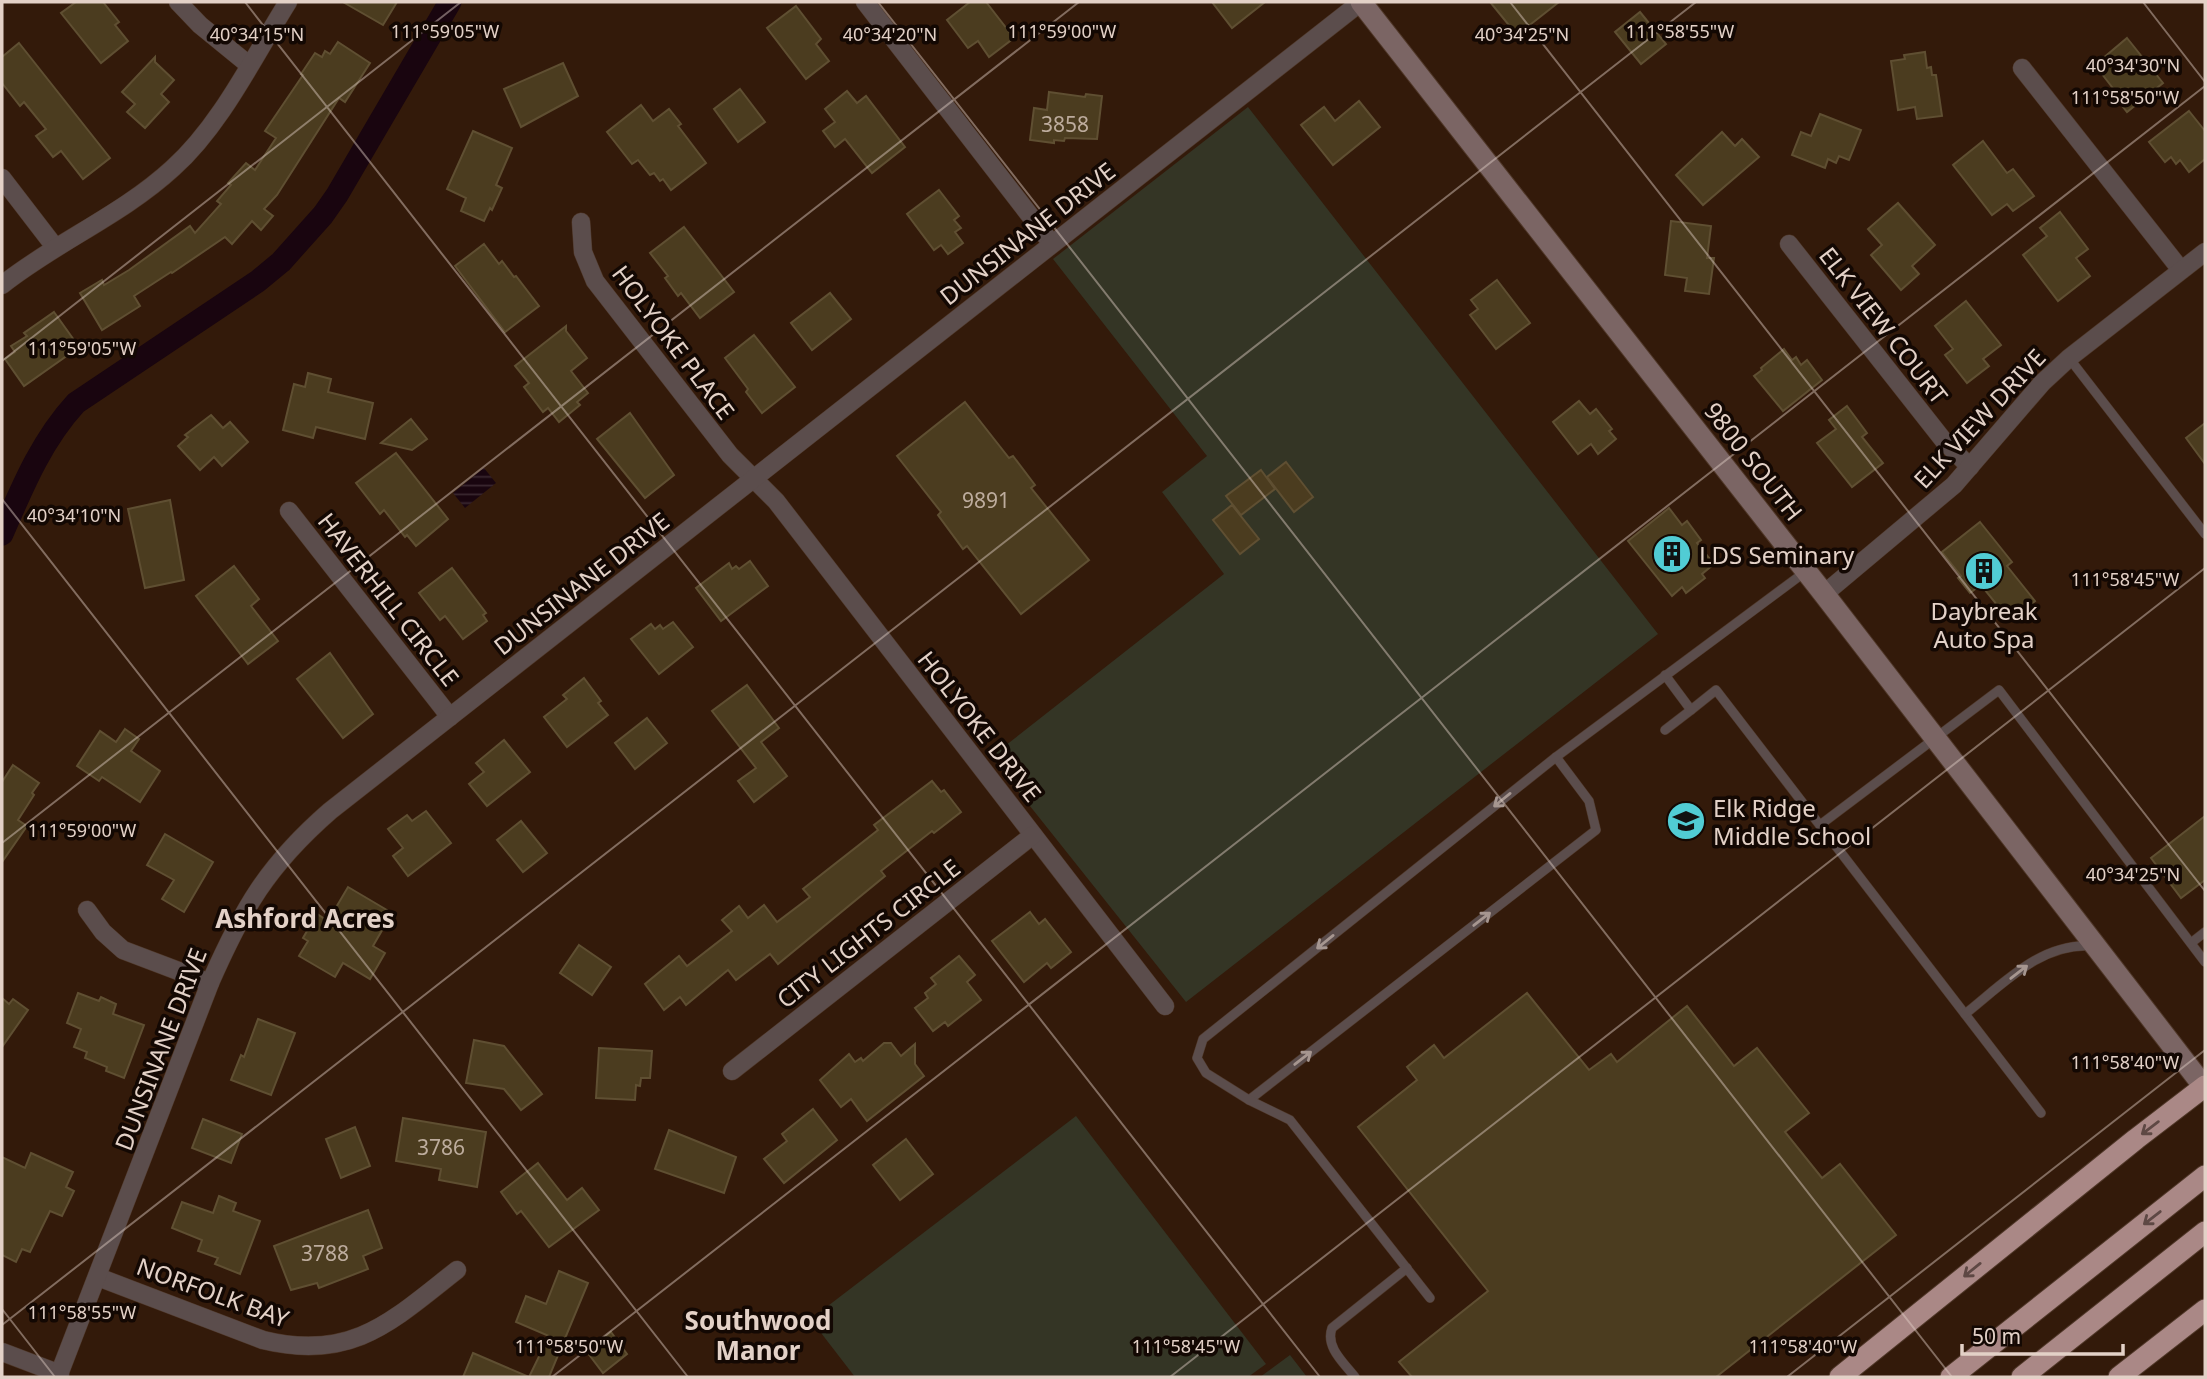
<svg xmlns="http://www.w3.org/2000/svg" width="2207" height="1379" font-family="'Noto Sans',sans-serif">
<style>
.grass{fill:#343525}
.water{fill:url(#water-rules)}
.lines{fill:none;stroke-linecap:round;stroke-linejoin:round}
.canal{stroke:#19050f;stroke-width:23}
.building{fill:#4b3c1f;stroke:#5f4f32;stroke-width:2}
.lane-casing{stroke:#4f3728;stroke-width:10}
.street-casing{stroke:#4f3728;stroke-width:19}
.secondary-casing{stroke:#4f3728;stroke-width:23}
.highway-casing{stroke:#4f3728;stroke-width:23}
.lane{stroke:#5b4d4c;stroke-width:9}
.street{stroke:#5b4d4c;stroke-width:18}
.secondary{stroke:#7b6564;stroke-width:21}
.highway{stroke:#aa8886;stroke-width:21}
.oneway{stroke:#a69690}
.oneway2{stroke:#5e4844}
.ticks{fill:none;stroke:#e3d1c7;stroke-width:2;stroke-opacity:0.45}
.labels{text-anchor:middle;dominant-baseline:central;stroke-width:7;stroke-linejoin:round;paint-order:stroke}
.number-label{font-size:21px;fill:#bdac9d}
.street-label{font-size:24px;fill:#e3d1c7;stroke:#130803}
.poi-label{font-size:24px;fill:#e3d1c7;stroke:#130803;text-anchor:start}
.neighbourhood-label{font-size:26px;font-weight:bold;fill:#e3d1c7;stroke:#130803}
.ticks-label{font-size:18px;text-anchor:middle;fill:#e3d1c7;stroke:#130803;stroke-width:7;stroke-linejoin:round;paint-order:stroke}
</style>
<defs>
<pattern id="water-rules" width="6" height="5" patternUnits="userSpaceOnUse" patternTransform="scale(1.75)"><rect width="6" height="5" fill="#19050f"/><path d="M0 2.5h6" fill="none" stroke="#3a2830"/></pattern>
</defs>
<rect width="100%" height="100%" fill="#331a0a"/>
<!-- grass -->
<g class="grass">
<path d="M1248 107 1658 634 1186 1002 991 757 1224 574 1162 492 1207 456 1053 259Z"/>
<path d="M1076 1116 1266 1364 1248 1377H855L818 1329 820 1312Z"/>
<path d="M1290 1355 1307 1377H1260Z"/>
</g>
<!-- water -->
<path class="water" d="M484 468 496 483 465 508 453 493Z"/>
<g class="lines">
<!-- canal -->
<path class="canal" d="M2 534C22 488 41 441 76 403L258 281 281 262 323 215 337 195 450 2"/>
</g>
<!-- building -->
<g class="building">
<path d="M76 2H103L119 22 115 25 128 41 101 63 61 13Z"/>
<path d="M343 2H397L383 25Z"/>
<path d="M970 2H986L1014 38 989 57 978 41 968 48 947 20Z"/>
<path d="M1212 2H1265L1232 28Z"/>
<path d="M1490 2H1559L1517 35Z"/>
<path d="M796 6 821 39 816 44 829 61 806 79 767 28Z"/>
<path d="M1640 12 1666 44 1641 64 1615 32Z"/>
<path d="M2127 38 2163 83 2127 112 2112 93 2115 91 2095 65Z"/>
<path d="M338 42 370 63 345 102 339 98 277 195 264 209 273 216 261 230 252 221 232 244 225 237 172 273 171 272 134 296 140 306 102 330 80 293 102 280 104 285 129 270 190 226 195 233 221 204 217 201 231 185 228 183 246 163 255 170 276 138 265 131 303 75 301 74 315 53 322 57 325 51 330 54Z"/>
<path d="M19 43 110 158 83 179 61 151 53 157 36 136 46 129 24 102 20 106 2 83V57Z"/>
<path d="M1925 52 1927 68 1931 67 1932 75H1936L1942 116 1917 119 1915 107 1898 110 1891 61 1905 59 1904 55Z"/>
<path d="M155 57V62L174 80 161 94 169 102 145 128 127 112 135 104 122 92Z"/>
<path d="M563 63 578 96 521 127 504 89Z"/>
<path d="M740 89 765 122 738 142 714 109Z"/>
<path d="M847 91 857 103 866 96 905 147 872 173 845 139 835 147 823 131 835 122 825 109Z"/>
<path d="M1049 92 1085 97 1086 94 1102 96 1097 139 1065 138 1064 141 1054 140V143L1030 140 1034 108 1047 110Z"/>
<path d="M1359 101 1380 127 1333 165 1301 125 1324 107 1335 121Z"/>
<path d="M641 105 653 121 669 109 681 124 678 126 706 163 671 190 663 179 660 181 654 173 650 175 638 160 632 164 607 132Z"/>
<path d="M2189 111 2205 131V159L2189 172 2180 160 2176 164 2171 157 2165 162 2149 142Z"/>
<path d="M1820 114 1861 130 1849 160 1839 156 1836 163 1828 159 1825 168 1792 155 1801 132 1811 136Z"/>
<path d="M473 131 512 148 496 185 502 188 492 210 490 208 484 221 461 211 466 198 447 189Z"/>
<path d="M1722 132 1735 146 1742 139 1759 157 1703 205 1676 175Z"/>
<path d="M1983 141 2007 173 2013 169 2034 196 2013 211 2007 204 1992 215 1953 165Z"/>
<path d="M939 190 959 216 954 220 961 228 955 232 963 243 948 254 941 245 934 250 907 214Z"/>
<path d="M1898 203 1935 245 1912 266 1919 274 1901 290 1871 255 1882 245 1868 229Z"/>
<path d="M2060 212 2088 249 2076 258 2090 276 2058 301 2023 255 2047 236 2040 228Z"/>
<path d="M1671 221 1711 226 1707 258H1714L1709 294 1685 291 1687 278 1665 275Z"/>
<path d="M684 227 734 292 700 318 681 293 678 296 665 278 668 276 650 253Z"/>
<path d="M484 244 499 264 502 261 514 277 516 276 539 306 505 332 455 266Z"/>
<path d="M1497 280 1530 323 1496 349 1470 315 1478 309 1471 300Z"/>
<path d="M830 293 851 319 812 350 791 323Z"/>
<path d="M1966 301 2001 345 1983 359 1989 366 1967 383 1945 355 1953 349 1935 326Z"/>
<path d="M54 312 74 340 63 348 68 355 24 386 5 359 15 352 11 346 27 336 24 333Z"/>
<path d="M566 326V331L587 358 571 371 588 393 577 402 580 405 559 422 548 408 543 412 524 387 529 383 515 366Z"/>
<path d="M754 335 795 387 762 413 746 392 748 389 725 358Z"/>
<path d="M1784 349 1792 360 1796 357 1801 365 1807 360 1822 380 1783 411 1754 376 1762 370 1761 368Z"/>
<path d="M308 373 331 379 328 392 373 403 365 439 316 427 313 438 283 430 294 384 305 387Z"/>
<path d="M1579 401 1590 414 1596 409 1612 429 1609 431 1616 439 1598 454 1591 444 1578 454 1553 422Z"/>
<path d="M965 402 1009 458 1013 456 1035 485 1031 488 1089 560 1021 614 967 546 963 549 938 515 941 512 897 456Z"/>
<path d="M1847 406 1867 433 1862 437 1883 463 1852 487 1817 443 1836 429 1829 420Z"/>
<path d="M630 413 674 475 645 498 597 439Z"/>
<path d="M211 415 223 428 230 422 248 442 222 466 214 457 200 470 178 446 188 437 185 435Z"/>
<path d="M411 419 427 439 412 450 381 443Z"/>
<path d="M2205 423V464L2186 438Z"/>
<path d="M396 453 448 519 416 546 407 535 405 537 384 510 380 514 356 483Z"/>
<path d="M1286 462 1313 497 1294 512 1267 477Z"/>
<path d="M1261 470 1275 489 1241 515 1226 496Z"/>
<path d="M170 500 184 580 145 588 128 509Z"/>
<path d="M1232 505 1259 539 1240 554 1213 520Z"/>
<path d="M1669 508 1682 525 1687 521 1701 540 1697 543 1714 564 1702 574 1705 578 1686 593 1682 587 1672 596 1628 541Z"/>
<path d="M1980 522 2012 562 2007 566 2035 601 2010 621 1981 585 1970 593 1958 578 1961 576 1942 552Z"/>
<path d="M750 561 768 586 721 621 696 588 729 563 732 569 736 566 739 569Z"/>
<path d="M234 566 259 599 251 606 278 641 248 664 196 596Z"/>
<path d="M452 568 486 613 483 615 487 621 463 639 445 616 440 620 419 593Z"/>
<path d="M673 622 693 647 659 674 631 639 651 624 655 629 660 625 663 629Z"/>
<path d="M330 653 373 714 343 738 297 679Z"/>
<path d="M584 678 601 701 598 703 608 715 567 747 544 717 567 699 563 695Z"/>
<path d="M747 685 779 728 761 742 787 776 754 802 738 781 756 768 712 711Z"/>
<path d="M647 718 667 743 635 769 615 743Z"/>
<path d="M125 729 139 739 131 751 160 771 140 802 102 777 99 781 77 766 100 731 116 742Z"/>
<path d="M504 740 530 772 487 806 469 784 484 772 476 763Z"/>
<path d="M13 765 39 783 32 793 34 795 18 820 27 826 2 862V782Z"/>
<path d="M932 781 941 792 944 790 961 812 934 833 932 831 881 871 885 876 778 964 770 954 736 980 728 970 686 1005 680 997 664 1010 645 984 679 956 687 966 732 931 722 920 739 906 748 918 764 905 777 922 810 897 803 889 878 830 874 825Z"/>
<path d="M426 811 451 843 408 876 393 856 403 848 388 829 407 815 412 821Z"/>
<path d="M2205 816V880L2181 898 2151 858Z"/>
<path d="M521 821 547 853 523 872 497 840Z"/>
<path d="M165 834 213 862 184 912 162 899 174 880 147 865Z"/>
<path d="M348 887 392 913 373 946 385 953 370 979 343 963 335 977 299 956 308 941 303 938 317 914 328 921Z"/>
<path d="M1030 912 1039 924 1045 919 1071 952 1051 968 1047 963 1024 982 992 941Z"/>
<path d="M579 945 611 967 592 995 560 973Z"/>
<path d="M959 956 975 975 967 982 981 1000 948 1026 945 1022 933 1031 915 1008 928 998 925 993 936 984 931 978Z"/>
<path d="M78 993 99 1001 101 997 116 1004 113 1014 144 1025 124 1078 106 1071 107 1067 85 1058 87 1052 74 1047 81 1029 67 1023Z"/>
<path d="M1527 993 1589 1070 1611 1054 1617 1062 1687 1006 1734 1066 1757 1048 1809 1113 1785 1132 1822 1178 1840 1164 1896 1235 1716 1377H1412L1399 1362 1488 1291 1358 1127 1417 1080 1407 1067 1434 1045 1444 1058Z"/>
<path d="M2 998 9 1004 13 999 28 1010 2 1047Z"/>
<path d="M258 1019 295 1033 271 1095 231 1080 241 1055 244 1057Z"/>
<path d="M474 1040 504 1046 542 1094 521 1110 504 1089 466 1083Z"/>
<path d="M884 1043H891L901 1056 915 1044V1064L924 1076 867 1121 851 1099 841 1107 820 1080 849 1054 855 1062 861 1058 863 1061Z"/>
<path d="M599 1048 652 1051 650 1078H641L640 1086 636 1085 635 1100 596 1098Z"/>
<path d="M813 1109 837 1140 784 1183 764 1159 787 1141 782 1134Z"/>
<path d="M403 1118 486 1132 477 1187 439 1180 441 1169 396 1161Z"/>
<path d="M203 1119 242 1134 231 1163 192 1148Z"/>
<path d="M355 1127 370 1166 341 1178 326 1139Z"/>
<path d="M669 1130 736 1157 724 1193 655 1169Z"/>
<path d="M906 1139 933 1174 900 1200 873 1165Z"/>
<path d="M31 1153 73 1172 66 1187 74 1191 62 1216 50 1211 30 1252 22 1249 16 1262 2 1255V1157L25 1168Z"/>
<path d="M538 1163 567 1200 582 1188 599 1210 549 1247 521 1211 517 1214 501 1192Z"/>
<path d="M219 1196 236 1203 233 1211 260 1221 240 1274 215 1264 218 1258 198 1251 202 1240 172 1228 182 1202 213 1213Z"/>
<path d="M368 1210 382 1248 363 1256 368 1269 319 1288 317 1283 291 1290 274 1246Z"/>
<path d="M559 1271 588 1283 549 1377H529L549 1336 516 1322 526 1296 546 1304Z"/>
<path d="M611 1332 627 1354 603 1373 587 1352Z"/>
<path d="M473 1353 529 1377H463Z"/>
</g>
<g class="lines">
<!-- lane casing -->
<g class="lane-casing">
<g id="lane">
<path d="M2069 358 2205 534"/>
<path d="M1665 675 1691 710 1665 730"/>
<path d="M1691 710 1716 690 2041 1113"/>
<path d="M1820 825 1999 690 2205 962"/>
<path d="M2191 943 2205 932"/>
<path d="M1965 1014C2002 985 2041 942 2092 946"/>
<path d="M1249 1100 1596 830 1589 801 1556 757"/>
<path d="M1430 1298 1290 1120 1249 1100 1206 1073 1197 1058 1203 1039 1556 757 1805 572"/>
<path d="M1355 1377C1344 1363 1325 1347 1332 1328L1407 1268"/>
</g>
</g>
<!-- street casing -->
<g class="street-casing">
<g id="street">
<path d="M178 2 200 25 249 65"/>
<path d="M865 2 1052 244"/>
<path d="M2022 68 2181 270"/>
<path d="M2 178 55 247"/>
<path d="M581 222 583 252 595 281 730 455 776 501 1165 1006"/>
<path d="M1789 244 1944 441 1970 467"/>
<path d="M2 285C56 242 122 215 173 168 221 125 254 56 288 2"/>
<path d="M289 511 450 717"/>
<path d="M1824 594 1954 485 2042 383 2069 358 2205 252"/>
<path d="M87 910 103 932 123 950 210 983"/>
<path d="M732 1071 1033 835"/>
<path d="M98 1277 263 1340C352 1362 392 1321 457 1270"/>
<path d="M2 1352 60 1374"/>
<path d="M58 1377 210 983C243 908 267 866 330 811L1361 2"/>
</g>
</g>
<!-- secondary casing -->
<g class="secondary-casing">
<path id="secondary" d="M1361 2 1824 594 2205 1088"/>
</g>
<!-- highway casing -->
<g class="highway-casing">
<g id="highway">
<path d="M1840 1377 2136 1139 2205 1086"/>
<path d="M1951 1377 2205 1176"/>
<path d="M2022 1377 2205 1232"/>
<path d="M2119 1377 2205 1310"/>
</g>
</g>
<!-- lane -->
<use href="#lane" class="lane"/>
<!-- street -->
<use href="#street" class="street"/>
<!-- secondary -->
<use href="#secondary" class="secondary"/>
<!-- highway -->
<use href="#highway" class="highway"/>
</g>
<!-- one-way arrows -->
<defs><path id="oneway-shaft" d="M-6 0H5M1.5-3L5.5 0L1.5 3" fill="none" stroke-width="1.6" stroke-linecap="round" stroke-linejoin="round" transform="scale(1.75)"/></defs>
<g class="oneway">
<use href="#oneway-shaft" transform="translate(1502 800) rotate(141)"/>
<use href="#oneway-shaft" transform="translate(1482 919) rotate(-38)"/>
<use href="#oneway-shaft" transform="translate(1325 942) rotate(141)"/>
<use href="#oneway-shaft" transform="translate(2019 972) rotate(-38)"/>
<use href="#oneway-shaft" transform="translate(1303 1058) rotate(-38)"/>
</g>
<g class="oneway2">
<use href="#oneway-shaft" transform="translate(2150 1128) rotate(143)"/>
<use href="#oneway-shaft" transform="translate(2152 1218) rotate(142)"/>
<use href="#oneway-shaft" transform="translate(1972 1270) rotate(141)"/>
</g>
<!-- ticks -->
<path class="ticks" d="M245 2 1320 1377M878 2 1952 1377M1510 2 2205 891M2143 2 2205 82M2 361 461 2M2 499 688 1377M2 843 1079 2M2 1309 55 1377M2 1325 1696 2M552 1377 2205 86M1170 1377 2205 568M1787 1377 2205 1050"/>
<!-- icons -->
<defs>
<g id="building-disc" transform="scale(2.0125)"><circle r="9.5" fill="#51ccd4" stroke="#130803"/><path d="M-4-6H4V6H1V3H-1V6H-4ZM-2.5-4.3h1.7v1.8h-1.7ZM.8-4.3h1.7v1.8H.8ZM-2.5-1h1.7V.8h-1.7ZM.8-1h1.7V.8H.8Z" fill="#111"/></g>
<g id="school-disc" transform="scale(2.0125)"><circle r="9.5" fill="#51ccd4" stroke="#130803"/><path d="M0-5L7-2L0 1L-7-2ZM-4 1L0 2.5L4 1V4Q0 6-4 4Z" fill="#111"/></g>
</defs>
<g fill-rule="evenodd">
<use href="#building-disc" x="1672" y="554"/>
<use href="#building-disc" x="1984" y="571"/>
<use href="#school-disc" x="1686" y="821"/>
</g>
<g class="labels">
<!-- number labels -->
<g class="number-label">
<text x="1065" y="124">3858</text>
<text x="986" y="500">9891</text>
<text x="441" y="1147">3786</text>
<text x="325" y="1253">3788</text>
</g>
<!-- street labels -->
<g class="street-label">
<text transform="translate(1027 233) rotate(-38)">DUNSINANE DRIVE</text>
<text transform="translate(1884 325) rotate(52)">ELK VIEW COURT</text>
<text transform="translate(674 342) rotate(53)">HOLYOKE PLACE</text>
<text transform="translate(1979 418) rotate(-47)">ELK VIEW DRIVE</text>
<text transform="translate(1754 461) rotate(52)">9800 SOUTH</text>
<text transform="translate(581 583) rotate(-38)">DUNSINANE DRIVE</text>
<text transform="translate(389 599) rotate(52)">HAVERHILL CIRCLE</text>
<text transform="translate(980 726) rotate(52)">HOLYOKE DRIVE</text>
<text transform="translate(868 933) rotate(-38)">CITY LIGHTS CIRCLE</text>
<text transform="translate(160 1049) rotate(-69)">DUNSINANE DRIVE</text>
<text transform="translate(213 1292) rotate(20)">NORFOLK BAY</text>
</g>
<!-- poi labels -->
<g class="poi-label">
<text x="1699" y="554">LDS Seminary</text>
<text x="1984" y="610" text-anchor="middle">Daybreak<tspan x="1984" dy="28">Auto Spa</tspan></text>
<text x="1713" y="807">Elk Ridge<tspan x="1713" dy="28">Middle School</tspan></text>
</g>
<!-- neighbourhood labels -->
<g class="neighbourhood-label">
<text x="305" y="918">Ashford Acres</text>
<text x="758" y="1320">Southwood<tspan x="758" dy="30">Manor</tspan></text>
</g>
</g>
<g class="ticks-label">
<text x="445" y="38">111°59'05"W</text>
<text x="1062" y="38">111°59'00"W</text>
<text x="1680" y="38">111°58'55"W</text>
<text x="1522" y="41">40°34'25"N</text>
<text x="257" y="41">40°34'15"N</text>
<text x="890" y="41">40°34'20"N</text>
<text x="2133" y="72">40°34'30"N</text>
<text x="2125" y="104">111°58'50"W</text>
<text x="82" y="355">111°59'05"W</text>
<text x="74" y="522">40°34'10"N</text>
<text x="2125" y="586">111°58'45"W</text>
<text x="82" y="837">111°59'00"W</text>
<text x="2133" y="881">40°34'25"N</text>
<text x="2125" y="1069">111°58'40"W</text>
<text x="82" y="1319">111°58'55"W</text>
<text x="569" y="1353">111°58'50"W</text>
<text x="1186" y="1353">111°58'45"W</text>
<text x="1803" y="1353">111°58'40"W</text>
</g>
<!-- border -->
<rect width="2207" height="1379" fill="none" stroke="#e3d1c7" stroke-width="7"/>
<!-- scale -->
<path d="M1962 1344v10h161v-10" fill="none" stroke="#e3d1c7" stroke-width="3.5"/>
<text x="1972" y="1344" font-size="21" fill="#e3d1c7" stroke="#130803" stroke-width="5" paint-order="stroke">50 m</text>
</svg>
